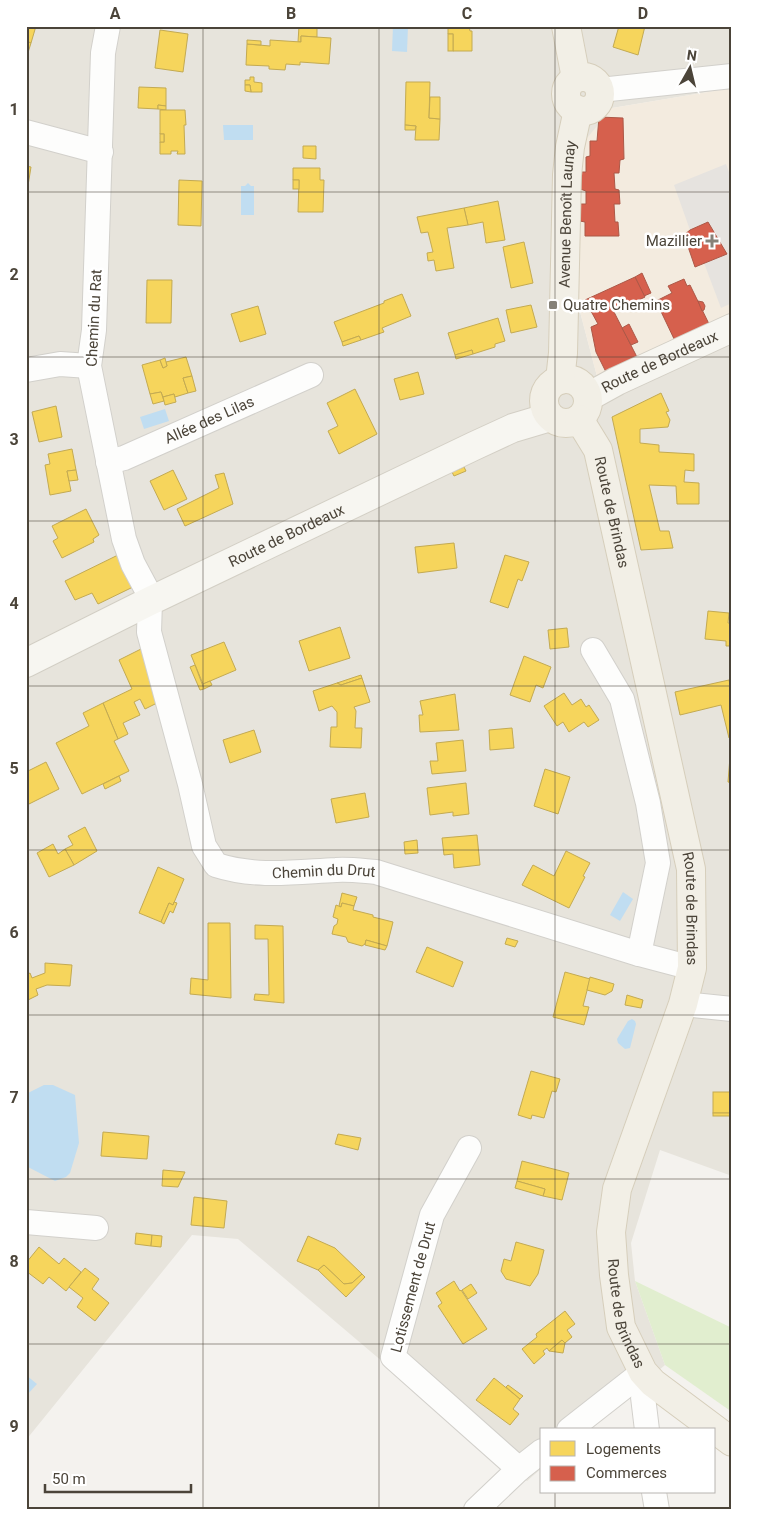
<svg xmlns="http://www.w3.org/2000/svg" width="758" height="1536" font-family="Roboto,sans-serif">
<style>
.residential{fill:#e7e4dc}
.commercial{fill:#f3ebdf}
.green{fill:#e1eecf}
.parking{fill:#e6e3df}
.water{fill:#c0ddf1}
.homes{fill:#f6d55c;stroke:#c3aa52}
.shops{fill:#d6604d;stroke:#ac5847}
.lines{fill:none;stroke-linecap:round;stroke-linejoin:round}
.street-casing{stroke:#d2d0cb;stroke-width:26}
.secondary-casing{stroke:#d3cfc5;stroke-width:30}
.primary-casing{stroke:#d6cebb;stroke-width:30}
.street{stroke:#fdfdfc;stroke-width:24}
.secondary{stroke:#f7f6f1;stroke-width:28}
.primary{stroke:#f2efe6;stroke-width:28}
.grid{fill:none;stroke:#4b4439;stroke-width:1;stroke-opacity:0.55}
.poi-dot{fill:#868178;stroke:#fff;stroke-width:2}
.labels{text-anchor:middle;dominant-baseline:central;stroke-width:5;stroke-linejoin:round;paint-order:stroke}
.street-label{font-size:15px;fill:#4b4439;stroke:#fff}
.poi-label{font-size:15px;fill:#4b4439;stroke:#fff;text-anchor:end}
.neatline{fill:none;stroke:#4b4439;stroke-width:2}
.grid-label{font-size:16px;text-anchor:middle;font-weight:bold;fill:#4b4439}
</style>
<rect width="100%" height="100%" fill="#f4f2ee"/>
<!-- residential -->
<path class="residential" d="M26 26H732V88L612 108 573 285 599 384 732 319V1176L660 1150 631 1243 635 1281 665 1365 588 1430H542V1468L527 1481 502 1463 238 1239 192 1235 26 1440Z"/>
<!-- commercial -->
<path class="commercial" d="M732 88V319L599 384 573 285 582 144 612 108Z"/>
<!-- green -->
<path class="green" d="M635 1281 732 1328V1412L665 1365Z"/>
<!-- parking -->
<path class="parking" d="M726 164 732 180V303L721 308 704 263 726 254 708 223 690 230 674 185Z"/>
<!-- water -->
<g class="water">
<path d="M393 26H408L407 52 392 51Z"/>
<path d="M223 125H253V140H224Z"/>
<path d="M248 183 251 186H254V215H241V186H245Z"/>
<path d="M165 409 169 421 144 429 140 417Z"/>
<path d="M623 892 633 899 620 921 610 915Z"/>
<path d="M632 1019 635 1021 636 1024 630 1048 625 1049 618 1043 617 1039 628 1021Z"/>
<path d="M44 1085H53L75 1095 79 1143 70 1173 66 1177 55 1181 26 1166V1094Z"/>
<path d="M26 1375 37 1384 27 1395 26 1394Z"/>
</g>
<!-- homes -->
<g class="homes">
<path d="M26 26H36L31 43 26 41Z"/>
<path d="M299 26H317V37L301 36V42H298Z"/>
<path d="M448 26H469L470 31H472V51H453V34H448Z"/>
<path d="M619 26H645L638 55 613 47Z"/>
<path d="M160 30 188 34 183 72 155 68Z"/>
<rect x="448" y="34" width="5" height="17"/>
<path d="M301 36 331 38 329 64 300 62V65L286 64 285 70 269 69V66L246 65 247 44 270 46V40L301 42Z"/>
<path d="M247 40 261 41V45L247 44Z"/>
<path d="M26 41 31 43 26 59Z"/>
<path d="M250 77H254V82L262 83V92H251L250 85H245V80H250Z"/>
<path d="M406 82H430L429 118 440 119 439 140H415L416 126 405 125Z"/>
<path d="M245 85H250L251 92 245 91Z"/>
<path d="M139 87 166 88V106L158 105V109L138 108Z"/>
<path d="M430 97H440V119L429 118Z"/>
<path d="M158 105 166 106V110L158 109Z"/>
<path d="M160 110H185L186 125H184L185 154H177L178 151H171V154H160V142H164V134H160Z"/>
<path d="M405 125 416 126 415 130H405Z"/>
<rect x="160" y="134" width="4" height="8"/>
<path d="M303 146H316V159L303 158Z"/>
<path d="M26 166 31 167 26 198Z"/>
<path d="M293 168H320V180H324L323 212H298L299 180H293Z"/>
<path d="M179 180 202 181 201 226 178 225Z"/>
<rect x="293" y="180" width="6" height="9"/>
<path d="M498 201 505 240 486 243 483 222 468 225 464 208Z"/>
<path d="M464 208 468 225 447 228 454 268 436 271 434 260 428 261 427 253 433 252 428 232 421 233 417 217Z"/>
<path d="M524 242 533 283 511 288 503 247Z"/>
<path d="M147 280H172L171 323H146Z"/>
<path d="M402 294 411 316 382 328 384 332 361 340 359 336 342 342 334 322 384 303V301Z"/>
<path d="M531 305 537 327 511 333 506 310Z"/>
<path d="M258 306 266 334 240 342 231 314Z"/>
<path d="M498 318 505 341 495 344V347L473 354 472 350 455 355 448 333Z"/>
<path d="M359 336 361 340 343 346 342 342Z"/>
<path d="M472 350 473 354 456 359 455 355Z"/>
<path d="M186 357 192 376 183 378 188 393 175 397 174 394 163 397 161 392 150 394 142 365 160 360 163 368 167 366 166 362Z"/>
<path d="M165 358 167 366 163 368 160 360Z"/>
<path d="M418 372 424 394 400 400 394 379Z"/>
<path d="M192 376 196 391 188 393 183 378Z"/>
<path d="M355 389 377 434 339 454 328 431 338 426 327 403Z"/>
<path d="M161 392 164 401 153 404 150 394Z"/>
<path d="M661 393 669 411 666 412 670 420 668 427 640 429V443L659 445V452L694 454V471L685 470 684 482 699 483V504H677L676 486 649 485 660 531H669L673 548 641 550 612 417Z"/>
<path d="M174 394 176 402 165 405 163 397Z"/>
<path d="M56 406 62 437 39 442 32 412Z"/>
<path d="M72 449 76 470 67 471 71 491 50 495 45 465 50 464 48 454Z"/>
<path d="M464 467 466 471 454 476 452 472Z"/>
<path d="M76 470 78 480 69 481 67 471Z"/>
<path d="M173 470 187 499 164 510 150 481Z"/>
<path d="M224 473 233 504 185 526 177 509 219 488 215 475Z"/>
<path d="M86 509 99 535 93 539 94 542 62 558 53 541 58 538 52 526Z"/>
<path d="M454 543 457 568 418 573 415 547Z"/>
<path d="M118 555 133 587 98 604 92 593 75 600 65 581Z"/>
<path d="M505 555 529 562 522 581 518 579 508 608 490 602Z"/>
<path d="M708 611 729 613 728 623H732V646H726V641L705 639Z"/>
<path d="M340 627 350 658 309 671 299 641Z"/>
<path d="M567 628 569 647 550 649 548 630Z"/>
<path d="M224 642 236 670 203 684 191 655Z"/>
<path d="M141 649 161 701 145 709 140 699 134 702 140 715 123 723 128 734 118 739 103 703 132 689 119 660Z"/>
<path d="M524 656 551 667 543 688 536 685 530 702 510 695Z"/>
<path d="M195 665 204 689 200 690 190 667Z"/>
<path d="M361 675 362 678 341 685 337 683Z"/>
<path d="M362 678 370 702 354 707 356 711 355 728H362L361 748 330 747 331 727H337V712L332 706 319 711 313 691 337 683 341 685Z"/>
<path d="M729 680 732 694V737L729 738 721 705 680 715 675 692Z"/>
<path d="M210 681 212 685 204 689 203 684Z"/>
<path d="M564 693 572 705 581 699 586 707 589 705 599 720 588 727 584 722 569 732 563 722 557 726 544 706Z"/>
<path d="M455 694 459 730 420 732 419 715H423L420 701Z"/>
<path d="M103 703 118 739 114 741 129 771 82 794 56 743 89 726 83 713Z"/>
<path d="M512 728 514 748 490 750 489 730Z"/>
<path d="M254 730 261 752 230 763 223 740Z"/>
<path d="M463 740 466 771 432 774 430 761H438L436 743Z"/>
<path d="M730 757H732V783L728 782Z"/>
<path d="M46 762 59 789 29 804 26 799V772Z"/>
<path d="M545 769 570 777 558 814 534 806Z"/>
<path d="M119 776 121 781 105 789 103 784Z"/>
<path d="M466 783 469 814 453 816V812L430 815 427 788Z"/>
<path d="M365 793 369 817 336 823 331 799Z"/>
<path d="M85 827 97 851 74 865 65 849 73 845 68 836Z"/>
<path d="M477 835 480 865 454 868 453 854 444 855 442 838Z"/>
<path d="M417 840 418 853 405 854 404 842Z"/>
<path d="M53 844 58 854 65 849 74 865 49 877 37 853Z"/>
<path d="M566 851 590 863 583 876 585 877 569 908 522 885 533 865 554 876Z"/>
<path d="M158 867 184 879 173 905 169 903 161 922 139 913Z"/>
<path d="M342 893 357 897 354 906 342 903 341 907 339 906Z"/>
<path d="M174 902 177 903 173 913 170 911 164 924 161 922 169 903 173 905Z"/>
<path d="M342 903 354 906 353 910 373 915V917L393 922 387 946 366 940 365 944 362 946 348 942 346 937 332 934 334 926 337 924 338 919 333 917 336 905 341 907Z"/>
<path d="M208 923H230L231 998 190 994 191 978 208 980Z"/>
<path d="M255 925 283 926 284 1003 254 1000 255 994 269 995 268 939H255Z"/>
<path d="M507 938 518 941 515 947 505 944Z"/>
<path d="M366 940 387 946 385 950 365 945Z"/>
<path d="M427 947 463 962 453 987 416 972Z"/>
<path d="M45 963 72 965 70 986 47 985 36 989 38 995 28 1000 26 996V975L30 973 32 978 45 973Z"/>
<path d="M565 972 590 979 583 1006 589 1007 584 1025 553 1017Z"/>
<path d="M590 977 614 984 612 991 605 995 587 990Z"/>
<path d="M627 995 643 1000 641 1008 625 1005Z"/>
<path d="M531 1071 560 1079 556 1092 552 1091 544 1118 532 1115 531 1119 518 1115Z"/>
<rect x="713" y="1092" width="19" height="21"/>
<rect x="713" y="1113" width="19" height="3"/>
<path d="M103 1132 149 1136 147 1159 101 1156Z"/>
<path d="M338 1134 361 1138 358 1150 335 1144Z"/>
<path d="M522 1161 569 1173 562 1200 543 1196 545 1189 517 1181Z"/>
<path d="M163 1170 185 1172 178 1187 162 1186Z"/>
<path d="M517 1181 545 1189 543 1196 515 1188Z"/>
<path d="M194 1197 227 1201 224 1228 191 1225Z"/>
<path d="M136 1233 152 1235 151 1246 135 1244Z"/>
<path d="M152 1235 162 1236 161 1247 151 1246Z"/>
<path d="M308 1236 335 1248 362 1274 352 1283 344 1284 324 1265 318 1270 297 1261Z"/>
<path d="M516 1242 544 1250 538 1274 530 1286 506 1279 501 1271 504 1259 511 1261Z"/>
<path d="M39 1247 59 1264 64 1258 81 1272 66 1291 49 1277 43 1284 26 1271V1263Z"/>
<path d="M324 1265 344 1284 352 1283 362 1274 365 1277 346 1297 318 1270Z"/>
<path d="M85 1268 99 1279 92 1289 109 1303 95 1321 77 1307 83 1298 69 1287Z"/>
<path d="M454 1281 460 1291 461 1290 487 1329 463 1344 438 1306 442 1303 436 1293Z"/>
<path d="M471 1284 477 1293 468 1299 462 1290Z"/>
<path d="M565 1311 575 1324 567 1330 572 1337 565 1343 562 1340 549 1351 547 1348 543 1351 545 1354 534 1364 522 1349 537 1337 536 1334Z"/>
<path d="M562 1340 565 1343 563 1353 549 1351Z"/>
<path d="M494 1378 520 1399 513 1409 519 1414 510 1425 476 1400Z"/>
<path d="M508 1385 523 1396 520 1399 506 1387Z"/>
</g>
<!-- shops -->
<g class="shops">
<path d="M599 117 623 118 624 159 620 160 619 173H614L615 189 619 190 620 204H614L615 222H618L619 236H585V222L580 221V204H586V191L580 189 581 172H586V157L590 156V141H597Z"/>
<path d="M708 222 727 254 695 267 684 235 690 230Z"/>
<path d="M642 273 651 293 644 296 635 277Z"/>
<path d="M635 277 645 297 614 312 639 361 608 376 596 352 591 327 598 324 585 300Z"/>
<path d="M684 279 687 286 690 285 710 326 676 343 656 301 672 293 668 286Z"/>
<path d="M698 301 703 302 705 306 704 310 702 311Z"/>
<path d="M629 324 638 342 631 345 622 328Z"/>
</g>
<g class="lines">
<!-- street casing -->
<g class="street-casing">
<g id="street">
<path id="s1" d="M108 26 103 53 94 330 89 366 124 539 133 564 148 592 150 601 149 632 190 784 204 846 216 865C257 878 295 872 336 870 349 869 363 871 376 872L639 954 692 968"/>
<path d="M600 90 732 76"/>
<path d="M26 132 101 152"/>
<path d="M26 370 60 364 89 366"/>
<path id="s2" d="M108 462 124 458 311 375"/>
<path d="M593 650 622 699 648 803 658 863 639 954"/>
<path d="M683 1004 732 1009"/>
<path d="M469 1148 432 1215 393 1357 519 1469"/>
<path d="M26 1222 96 1228"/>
<path d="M569 1430 643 1372"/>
<path d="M647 1430 643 1397 653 1383"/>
<path d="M654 1492 657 1510"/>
<path d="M476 1510 519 1469 542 1451"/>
</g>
</g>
<!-- secondary casing -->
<g class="secondary-casing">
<g id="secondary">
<path id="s3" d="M588 397 617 381 732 328"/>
<path id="s4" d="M26 663 150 601 474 446 513 428 550 417"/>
</g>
</g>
<!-- primary casing -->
<g class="primary-casing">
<g id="primary">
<path d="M566 26 576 78"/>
<circle cx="583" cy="94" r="17"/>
<circle cx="566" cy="401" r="22"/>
<path id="s5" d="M560 380 563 353 567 175 570 147 578 110"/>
<path id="s6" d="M579 419 598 450 691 869 692 968 683 1004 617 1189 611 1232 614 1275 621 1327 643 1372 653 1383 732 1442"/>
</g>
</g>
<!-- street -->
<use href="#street" class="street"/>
<!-- secondary -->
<use href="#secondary" class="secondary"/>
<!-- primary -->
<use href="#primary" class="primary"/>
</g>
<!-- grid -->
<path class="grid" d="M203 26V1510M379 26V1510M555 26V1430M26 192H732M26 357H732M26 521H732M26 686H732M26 850H732M26 1015H732M26 1179H732M26 1344H732M555 1492V1510"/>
<!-- markers -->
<g class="poi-dot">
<path d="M709.5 233.5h5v5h5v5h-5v5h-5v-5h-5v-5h5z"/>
<rect x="548" y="300" width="10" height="10" rx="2.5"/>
</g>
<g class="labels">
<!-- street labels -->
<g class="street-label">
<text stroke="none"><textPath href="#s5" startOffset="166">Avenue Benoît Launay</textPath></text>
<text transform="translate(94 318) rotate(-87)">Chemin du Rat</text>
<text stroke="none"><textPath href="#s3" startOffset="80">Route de Bordeaux</textPath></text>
<text stroke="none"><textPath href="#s2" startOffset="110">Allée des Lilas</textPath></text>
<text stroke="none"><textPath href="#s6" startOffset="100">Route de Brindas</textPath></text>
<text stroke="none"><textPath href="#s4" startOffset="290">Route de Bordeaux</textPath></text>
<text stroke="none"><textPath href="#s1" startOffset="968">Chemin du Drut</textPath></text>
<text stroke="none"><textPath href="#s6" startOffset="505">Route de Brindas</textPath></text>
<text transform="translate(413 1287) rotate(-75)">Lotissement de Drut</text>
<text stroke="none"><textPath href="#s6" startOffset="925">Route de Brindas</textPath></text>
</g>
<!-- poi labels -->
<g class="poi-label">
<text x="702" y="241">Mazillier</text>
<text x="563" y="305" text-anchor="start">Quatre Chemins</text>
</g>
</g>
<!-- border -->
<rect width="758" height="1536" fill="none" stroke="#ffffff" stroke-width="55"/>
<!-- legend -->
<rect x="540" y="1428" width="175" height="65" fill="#ffffff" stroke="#b7b4b0"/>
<rect x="550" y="1441" width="25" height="15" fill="#f6d55c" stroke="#b7b4b0"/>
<text x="586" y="1454" font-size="15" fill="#4b4439">Logements</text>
<rect x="550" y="1466" width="25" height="15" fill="#d6604d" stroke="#b7b4b0"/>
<text x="586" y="1478" font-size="15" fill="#4b4439">Commerces</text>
<!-- north arrow -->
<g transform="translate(690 68) rotate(8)" stroke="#ffffff" stroke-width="4" paint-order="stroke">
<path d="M0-4L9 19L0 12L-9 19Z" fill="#4b4439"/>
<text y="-8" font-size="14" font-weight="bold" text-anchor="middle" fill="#4b4439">N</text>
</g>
<!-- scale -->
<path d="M45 1484v8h146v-8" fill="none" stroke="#4b4439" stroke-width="2.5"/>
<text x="52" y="1484" font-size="15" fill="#4b4439" stroke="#ffffff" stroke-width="4" paint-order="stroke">50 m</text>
<rect x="28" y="28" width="702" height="1480" class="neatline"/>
<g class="grid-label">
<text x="115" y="19">A</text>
<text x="291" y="19">B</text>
<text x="467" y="19">C</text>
<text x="643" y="19">D</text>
<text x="14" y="115">1</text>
<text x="14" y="280">2</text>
<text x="14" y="445">3</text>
<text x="14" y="609">4</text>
<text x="14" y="774">5</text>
<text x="14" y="938">6</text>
<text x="14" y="1103">7</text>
<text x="14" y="1267">8</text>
<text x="14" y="1432">9</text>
</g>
</svg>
